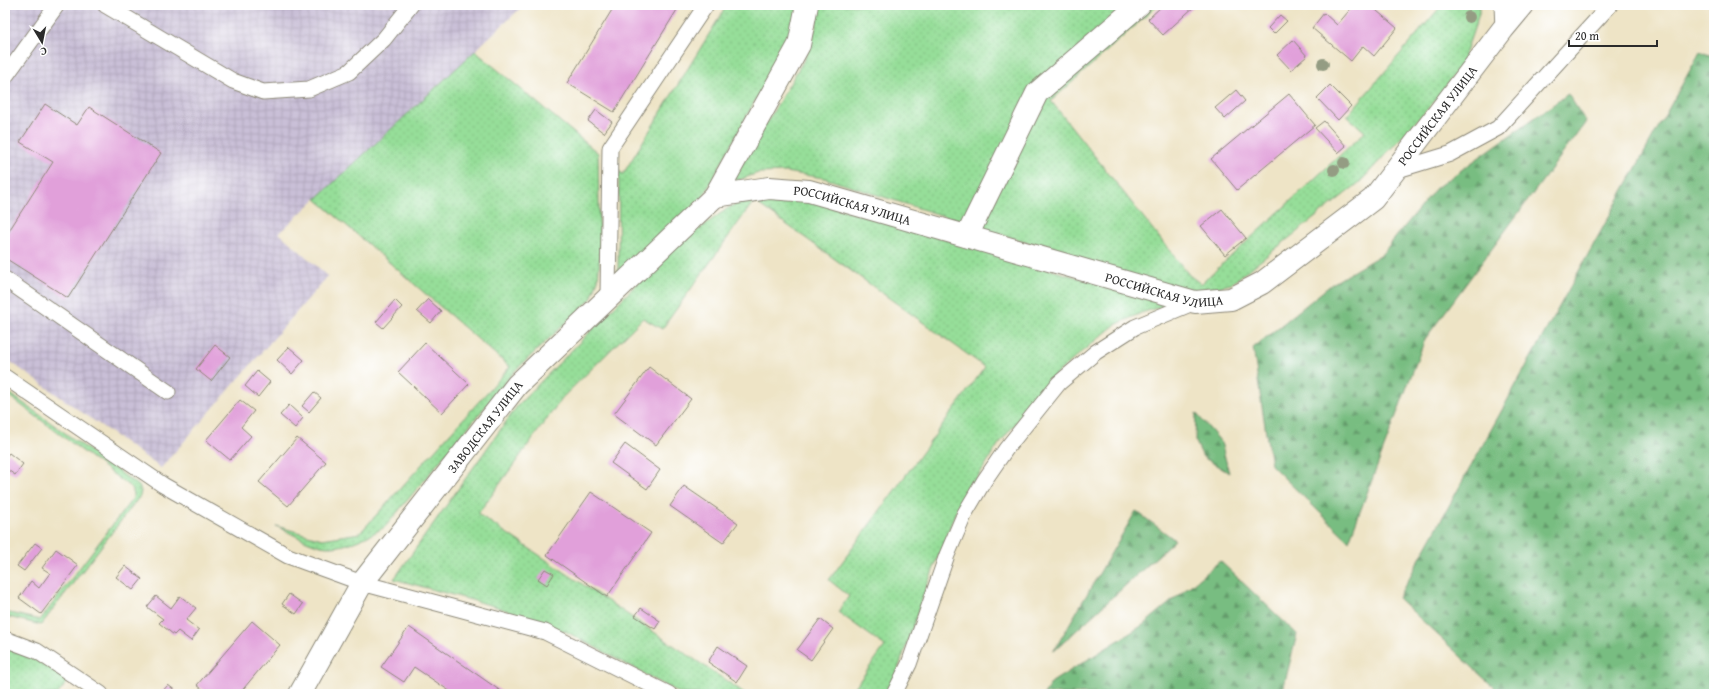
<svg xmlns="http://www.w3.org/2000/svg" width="1719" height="699" font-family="'Gentium Book Plus',serif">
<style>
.industrial{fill:url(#industrial-grid)}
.grass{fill:url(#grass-dots);stroke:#608462}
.forest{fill:url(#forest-firs);stroke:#527456}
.building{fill:#e1a0da}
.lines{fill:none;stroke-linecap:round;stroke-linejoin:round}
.lane-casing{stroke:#8c8878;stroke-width:17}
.street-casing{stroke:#8c8878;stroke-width:24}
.lane{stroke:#fff;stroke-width:15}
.street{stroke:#fff;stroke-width:22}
.tree{fill:#949c83}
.labels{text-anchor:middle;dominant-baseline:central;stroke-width:3;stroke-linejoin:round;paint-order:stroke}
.street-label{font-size:13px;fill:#2b2b2b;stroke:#fff}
</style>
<defs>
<pattern id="industrial-grid" width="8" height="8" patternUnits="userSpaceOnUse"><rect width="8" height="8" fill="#c9bfd7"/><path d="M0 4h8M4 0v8" fill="none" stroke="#ada4b9"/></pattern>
<pattern id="grass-dots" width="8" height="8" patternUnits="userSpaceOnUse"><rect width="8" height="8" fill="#96de99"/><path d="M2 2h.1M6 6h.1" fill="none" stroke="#81bf84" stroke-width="1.8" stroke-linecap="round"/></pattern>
<pattern id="forest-firs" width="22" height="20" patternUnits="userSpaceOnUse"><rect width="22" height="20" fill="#78bd81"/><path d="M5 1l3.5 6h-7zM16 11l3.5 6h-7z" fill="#639a6a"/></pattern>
</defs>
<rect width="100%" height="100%" fill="#fff"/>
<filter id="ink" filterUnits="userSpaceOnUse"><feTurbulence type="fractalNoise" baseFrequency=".025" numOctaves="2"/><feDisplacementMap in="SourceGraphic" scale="8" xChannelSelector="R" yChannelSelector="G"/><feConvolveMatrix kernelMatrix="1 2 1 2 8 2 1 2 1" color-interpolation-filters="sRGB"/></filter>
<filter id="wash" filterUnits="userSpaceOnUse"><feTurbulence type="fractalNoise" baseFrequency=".012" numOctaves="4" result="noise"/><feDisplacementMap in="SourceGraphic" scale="16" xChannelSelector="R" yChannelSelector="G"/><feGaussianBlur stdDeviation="0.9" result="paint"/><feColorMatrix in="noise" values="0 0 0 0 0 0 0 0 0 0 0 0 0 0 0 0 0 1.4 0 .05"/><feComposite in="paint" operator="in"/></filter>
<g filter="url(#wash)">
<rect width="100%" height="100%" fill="#eee4c6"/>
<!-- industrial -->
<path class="industrial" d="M5 5H524L279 233 328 276 161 468 5 358Z"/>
<!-- grass -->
<g class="grass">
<path d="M727 5H798L789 43 752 106 702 199 618 275 619 171 623 174Z"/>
<path d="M819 5H1158L1051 101 1189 275 1201 284 1365 132 1347 116 1442 5H1479V14L1462 63 1434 102 1360 182 1231 284C1207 290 1196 291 1170 288L824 178 785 172 758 173 731 183 805 58 816 27Z"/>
<path d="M475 51 598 153 600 255 598 280 591 299 515 371 385 527C369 536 341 551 321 546 305 542 291 533 276 526L322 539 360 533 510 367 316 199Z"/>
<path d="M792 195 1169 304 1141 313 1115 325 1090 345 1054 376 998 445 956 511 925 591 893 684 887 694H850L885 646 838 612 849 596 829 580 985 367 754 201 662 329 643 318 562 398 478 514 746 694H681L567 632 497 607 394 579 518 405 668 252 728 208 747 199Z"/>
<path d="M5 390 139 486 141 491 140 496 41 625 5 616V612L40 620 133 498V489L5 393Z"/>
<path d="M5 647 29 657 70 678 58 694H5Z"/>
</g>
<!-- forest -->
<g class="forest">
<path d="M1700 52 1714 56V694H1501L1398 598Z"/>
<path d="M1568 94 1586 122 1425 339 1349 541 1271 465 1253 348 1332 284 1382 254 1436 188Z"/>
<path d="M1196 413 1221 442 1229 473 1203 457 1195 440Z"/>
<path d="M1136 511 1175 540 1053 652Z"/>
<path d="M1220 561 1297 634 1282 694H1044L1052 682 1143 625Z"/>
</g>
<g id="blocks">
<!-- building -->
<g class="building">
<path d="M615 5H680L614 112 567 83Z"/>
<path d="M1163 5H1196L1163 35 1148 19Z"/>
<path d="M1354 5H1370L1397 28 1374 56 1363 46 1351 61 1312 28 1324 13 1337 25Z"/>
<path d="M1280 15 1287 21 1274 34 1268 28Z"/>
<path d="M1293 40 1307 56 1291 70 1277 55Z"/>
<path d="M1330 85 1351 106 1338 120 1317 98Z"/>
<path d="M1236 90 1245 101 1225 119 1215 108Z"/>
<path d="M1289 94 1315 125 1237 190 1211 159Z"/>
<path d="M45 104 77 125 89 107 161 153 68 298 5 258V237L53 162 20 142Z"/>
<path d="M596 110 612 122 604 133 588 121Z"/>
<path d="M1324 121 1346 146 1338 153 1315 128Z"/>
<path d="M1222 209 1246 238 1225 255 1201 226Z"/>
<path d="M428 299 441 311 431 323 417 311Z"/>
<path d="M395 300 402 307 383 328 376 322Z"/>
<path d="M425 343 469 384 442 413 398 372Z"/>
<path d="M215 345 230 357 211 381 196 369Z"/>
<path d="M289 347 304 360 292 374 277 360Z"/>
<path d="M649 367 691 399 656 445 614 414Z"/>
<path d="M257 371 270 382 258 397 245 386Z"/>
<path d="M314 392 321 398 309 412 302 406Z"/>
<path d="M240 400 254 411 241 427 251 436 230 460 206 440Z"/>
<path d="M289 405 303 418 295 428 280 415Z"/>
<path d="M297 438 326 462 288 506 259 482Z"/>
<path d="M625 444 660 470 647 489 611 463Z"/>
<path d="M9 453 23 464 15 475 5 468V458Z"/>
<path d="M684 486 738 523 723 543 670 506Z"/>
<path d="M591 492 651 533 607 597 547 555Z"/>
<path d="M35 543 42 548 24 571 17 566Z"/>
<path d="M56 549 78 565 41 614 19 598 31 581 39 588 50 573 42 568Z"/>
<path d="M125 566 142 579 133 590 116 577Z"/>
<path d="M545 569 554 574 547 585 538 579Z"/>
<path d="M289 594 303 604 296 614 282 604Z"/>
<path d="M156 596 171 608 180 596 196 608 186 620 199 630 191 641 178 631 174 635 159 623 163 619 147 607Z"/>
<path d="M641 608 660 621 655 629 635 616Z"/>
<path d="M820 619 833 629 811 660 797 650Z"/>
<path d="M252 621 280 645 239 694H206L207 693 197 685Z"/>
<path d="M409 627 505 694H454L414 667 404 682 381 667Z"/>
<path d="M718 646 747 666 737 682 708 662Z"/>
<path d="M168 685 176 691 173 694H160Z"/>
</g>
</g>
</g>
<g filter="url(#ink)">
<use href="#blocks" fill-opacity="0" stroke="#8c8878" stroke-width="1"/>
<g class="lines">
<!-- lane casing -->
<g class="lane-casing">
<g id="lane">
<path d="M105 5 233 81 263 92 309 89 349 72 384 39 411 5"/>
<path d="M1502 5 1503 29"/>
<path d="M5 77 57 5"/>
<path d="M1394 171 1450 154 1498 128 1610 5"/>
<path d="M5 279 168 392"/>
<path d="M608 297 610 148 706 5"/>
<path d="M5 377 163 485 288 556 362 583 545 632 669 694"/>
<path d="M5 639 37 651 101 694"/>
<path d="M894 694 909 664 947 555 965 513 984 481 1006 449 1059 383 1096 352 1135 327 1195 302"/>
</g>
</g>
<!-- street casing -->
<g class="street-casing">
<g id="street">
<path id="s1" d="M715 196 769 188 809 191 1195 302 1231 299 1262 283 1373 199 1503 29 1523 5"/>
<path d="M967 236 1037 93 1139 5"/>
<path id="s2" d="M300 694 362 583 517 385 715 196 799 45 807 5"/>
</g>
</g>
<!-- lane -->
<use href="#lane" class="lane"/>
<!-- street -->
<use href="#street" class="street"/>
</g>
<!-- trees -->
<g class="tree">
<circle cx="1469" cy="17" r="6"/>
<circle cx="1323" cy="64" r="6"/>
<circle cx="1344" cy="163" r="6"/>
<circle cx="1334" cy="170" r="6"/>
</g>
</g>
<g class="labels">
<!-- street labels -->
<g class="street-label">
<text stroke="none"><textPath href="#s1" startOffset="812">РОССИЙСКАЯ УЛИЦА</textPath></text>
<text stroke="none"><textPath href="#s1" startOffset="140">РОССИЙСКАЯ УЛИЦА</textPath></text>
<text stroke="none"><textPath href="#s1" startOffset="464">РОССИЙСКАЯ УЛИЦА</textPath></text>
<text stroke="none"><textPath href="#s2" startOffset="326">ЗАВОДСКАЯ УЛИЦА</textPath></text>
</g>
</g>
<!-- margin -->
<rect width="1719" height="699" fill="none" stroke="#fff" stroke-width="20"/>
<!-- north arrow -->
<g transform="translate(42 42) rotate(170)" stroke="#ffffff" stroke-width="3" paint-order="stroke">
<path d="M0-3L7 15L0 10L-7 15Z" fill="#2b2b2b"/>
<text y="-6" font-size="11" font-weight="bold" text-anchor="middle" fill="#2b2b2b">С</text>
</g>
<!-- scale -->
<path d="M1569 40v6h88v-6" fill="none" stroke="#2b2b2b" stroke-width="2"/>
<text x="1575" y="40" font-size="12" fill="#2b2b2b" stroke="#ffffff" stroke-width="3" paint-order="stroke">20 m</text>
</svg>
